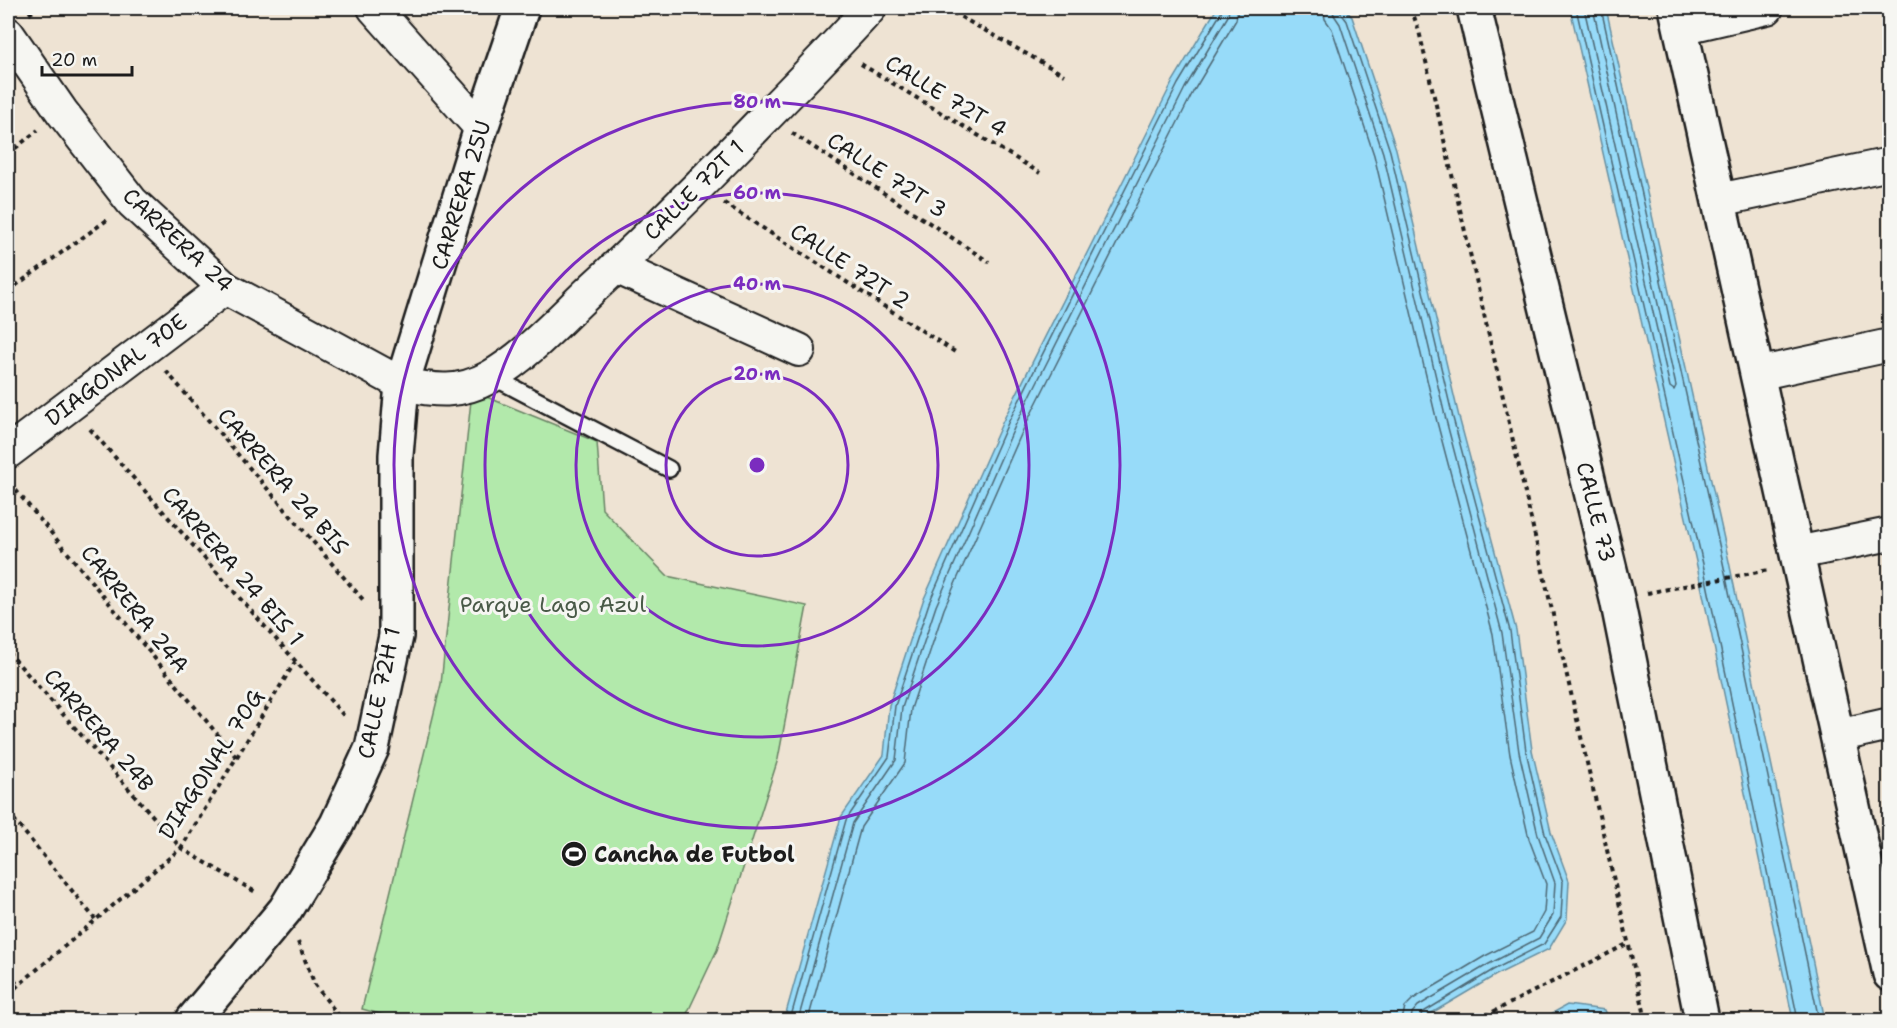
<svg xmlns="http://www.w3.org/2000/svg" width="1897" height="1028" font-family="'Shantell Sans',sans-serif">
<style>
.green{fill:#b2e9ab;stroke:#678264;stroke-width:1.5}
.water{fill:#97dbf9;stroke:#668fa1;stroke-width:1.5}
.lines{fill:none;stroke-linecap:round;stroke-linejoin:round}
.shore{stroke:#4d6874;stroke-width:1.5}
.lane-casing{stroke:#1c1c1c;stroke-width:20}
.street-casing{stroke:#1c1c1c;stroke-width:36}
.secondary-casing{stroke:#1c1c1c;stroke-width:38}
.path{stroke:#1c1c1c;stroke-width:4;stroke-dasharray:4.5 4.5;stroke-linecap:butt}
.lane{stroke:#f6f6f2;stroke-width:15}
.street{stroke:#f6f6f2;stroke-width:32}
.secondary{stroke:#f6f6f2;stroke-width:33}
.ring{fill:none;stroke:#7b2cbf;stroke-width:3}
.labels{text-anchor:middle;dominant-baseline:central;stroke-width:6;stroke-linejoin:round;paint-order:stroke}
.street-label{font-size:22px;fill:#1c1c1c;stroke:#f6f6f2}
.park-label{font-size:22px;fill:#495a47;stroke:#f6f6f2}
.poi-label{font-size:22px;font-weight:bold;fill:#1c1c1c;stroke:#f6f6f2;text-anchor:start}
.centre{fill:#7b2cbf;stroke:#f6f6f2;stroke-width:3}
.ring-label{font-size:18px;text-anchor:middle;font-weight:bold;fill:#7b2cbf;stroke:#f6f6f2;stroke-width:6;stroke-linejoin:round;paint-order:stroke}
</style>
<rect width="100%" height="100%" fill="#eee3d3"/>
<filter id="ink" filterUnits="userSpaceOnUse"><feTurbulence type="fractalNoise" baseFrequency=".0167" numOctaves="2"/><feDisplacementMap in="SourceGraphic" scale="12" xChannelSelector="R" yChannelSelector="G"/><feConvolveMatrix kernelMatrix="1 2 1 2 8 2 1 2 1" color-interpolation-filters="sRGB"/></filter>
<g filter="url(#ink)">
<!-- green -->
<path class="green" d="M472 391 597 442 602 509 667 576 807 606 778 759 717 950 684 1020H401L362 1009 441 684Z"/>
<!-- water -->
<g class="water">
<path d="M1217 8H1344L1352 17 1396 149 1459 417 1516 630 1532 750 1551 832 1569 881 1567 919 1549 949 1496 975 1420 1020H784L841 817 884 755 889 705 923 601 1003 421 1173 81Z"/>
<path d="M1570 8H1606L1728 557 1825 1020H1793L1697 566Z"/>
<path d="M1567 1005 1605 1010 1609 1020H1540Z"/>
</g>
<g class="lines">
<!-- shore -->
<g class="shore">
<path d="M1323 8 1325 19 1332 29 1374 155 1437 422 1493 634 1510 755 1529 839 1546 884 1544 912 1533 932 1485 956 1413 999 1405 1007 1402 1020"/>
<path d="M1332 8 1334 15 1340 24 1383 153 1446 420 1502 633 1519 752 1538 835 1555 883 1553 915 1539 938 1489 964 1418 1006 1412 1013 1411 1020"/>
<path d="M1340 8 1341 13 1347 21 1390 151 1453 418 1510 631 1526 751 1545 834 1563 882 1561 917 1544 944 1493 970 1422 1013 1419 1020"/>
<path d="M1576 8 1703 564 1798 1020"/>
<path d="M1584 8 1670 387 1674 390 1676 386 1593 8"/>
<path d="M1601 8 1722 558 1819 1020"/>
<path d="M790 1020 846 820 889 757 895 706 929 603 1008 423 1178 84 1221 13 1222 8"/>
<path d="M798 1020 853 823 896 760 902 708 936 606 1015 426 1185 88 1228 16 1229 8"/>
<path d="M808 1020 861 827 905 763 911 709 944 609 1023 430 1193 92 1236 20 1238 8"/>
</g>
<!-- lane casing -->
<g class="lane-casing">
<path id="lane" d="M491 376 669 469"/>
</g>
<!-- street casing -->
<g class="street-casing">
<g id="street">
<path d="M374 8 481 128"/>
<path d="M1681 28 1767 8"/>
<path d="M8 34 62 112 132 202 225 288 402 384C436 391 459 394 490 377 527 356 562 317 593 288 651 235 706 179 761 122 798 84 835 47 870 8"/>
<path d="M1719 200 1890 164"/>
<path d="M616 267 799 350"/>
<path d="M1757 374 1890 345"/>
<path d="M8 452 225 288"/>
<path d="M1797 553 1890 534"/>
<path d="M1837 736 1890 724"/>
</g>
</g>
<!-- secondary casing -->
<g class="secondary-casing">
<g id="secondary">
<path d="M1474 8 1617 599 1702 1020"/>
<path d="M1676 8 1890 974"/>
<path d="M193 1020 285 910 337 824 372 748 396 636V455L402 384 481 128 522 8"/>
</g>
</g>
<!-- path -->
<g class="path">
<path d="M945 8 1064 75"/>
<path d="M1411 8 1419 31 1646 1020"/>
<path d="M29 14 38 8"/>
<path d="M861 64 1040 173"/>
<path d="M792 133 989 262"/>
<path d="M8 154 38 130"/>
<path d="M724 203 955 352"/>
<path d="M8 291 107 220"/>
<path d="M166 371 365 602"/>
<path d="M90 429 345 717"/>
<path d="M10 483 237 758"/>
<path d="M1647 593 1769 570"/>
<path d="M8 652 181 848 257 893"/>
<path d="M8 812 95 919"/>
<path d="M298 942 315 985 342 1020"/>
<path d="M8 973 18 985"/>
<path d="M8 994 181 848 295 662"/>
<path d="M1477 1020 1629 943"/>
</g>
<!-- lane -->
<use href="#lane" class="lane"/>
<!-- street -->
<use href="#street" class="street"/>
<!-- secondary -->
<use href="#secondary" class="secondary"/>
</g>
</g>
<!-- distance rings -->
<g class="ring">
<circle cx="757" cy="465" r="91"/>
<circle cx="757" cy="465" r="181"/>
<circle cx="757" cy="465" r="272"/>
<circle cx="757" cy="465" r="363"/>
</g>
<!-- icons -->
<defs>
<g id="stadium-disc" transform="scale(1.35)"><circle r="9.5" fill="#1c1c1c" stroke="#f6f6f2"/><path d="M0-5a6.5 5 0 1 0 0 10a6.5 5 0 1 0 0-10ZM-3.5-1.8h7v3.6h-7Z" fill="#fff"/></g>
</defs>
<g fill-rule="evenodd">
<use href="#stadium-disc" x="574" y="854"/>
</g>
<g class="labels">
<!-- street labels -->
<g class="street-label">
<text transform="translate(946 96) rotate(31)">CALLE 72T 4</text>
<text transform="translate(887 175) rotate(33)">CALLE 72T 3</text>
<text transform="translate(694 190) rotate(-45)">CALLE 72T 1</text>
<text transform="translate(461 195) rotate(-73)">CARRERA 25U</text>
<text transform="translate(178 240) rotate(43)">CARRERA 24</text>
<text transform="translate(850 266) rotate(33)">CALLE 72T 2</text>
<text transform="translate(116 370) rotate(-37)">DIAGONAL 70E</text>
<text transform="translate(283 481) rotate(49)">CARRERA 24 BIS</text>
<text transform="translate(1596 512) rotate(76)">CALLE 73</text>
<text transform="translate(233 566) rotate(49)">CARRERA 24 BIS 1</text>
<text transform="translate(135 609) rotate(51)">CARRERA 24A</text>
<text transform="translate(379 693) rotate(-78)">CALLE 72H 1</text>
<text transform="translate(99 730) rotate(49)">CARRERA 24B</text>
<text transform="translate(211 764) rotate(-57)">DIAGONAL 70G</text>
</g>
<!-- park labels -->
<g class="park-label">
<text x="553" y="604">Parque Lago Azul</text>
</g>
<!-- poi labels -->
<g class="poi-label">
<text x="594" y="854">Cancha de Futbol</text>
</g>
</g>
<circle cx="757" cy="465" r="9" class="centre"/>
<g class="ring-label">
<text x="757" y="108">80 m</text>
<text x="757" y="199">60 m</text>
<text x="757" y="290">40 m</text>
<text x="757" y="380">20 m</text>
</g>
<!-- margin -->
<rect width="1897" height="1028" fill="none" stroke="#f6f6f2" stroke-width="30"/>
<rect x="15" y="15" width="1867" height="998" fill="none" stroke="#1c1c1c" stroke-width="2" filter="url(#ink)"/>
<!-- scale -->
<path d="M42 66v9h90v-9" fill="none" stroke="#1c1c1c" stroke-width="3"/>
<text x="51" y="66" font-size="18" fill="#1c1c1c" stroke="#f6f6f2" stroke-width="4.5" paint-order="stroke">20 m</text>
</svg>
